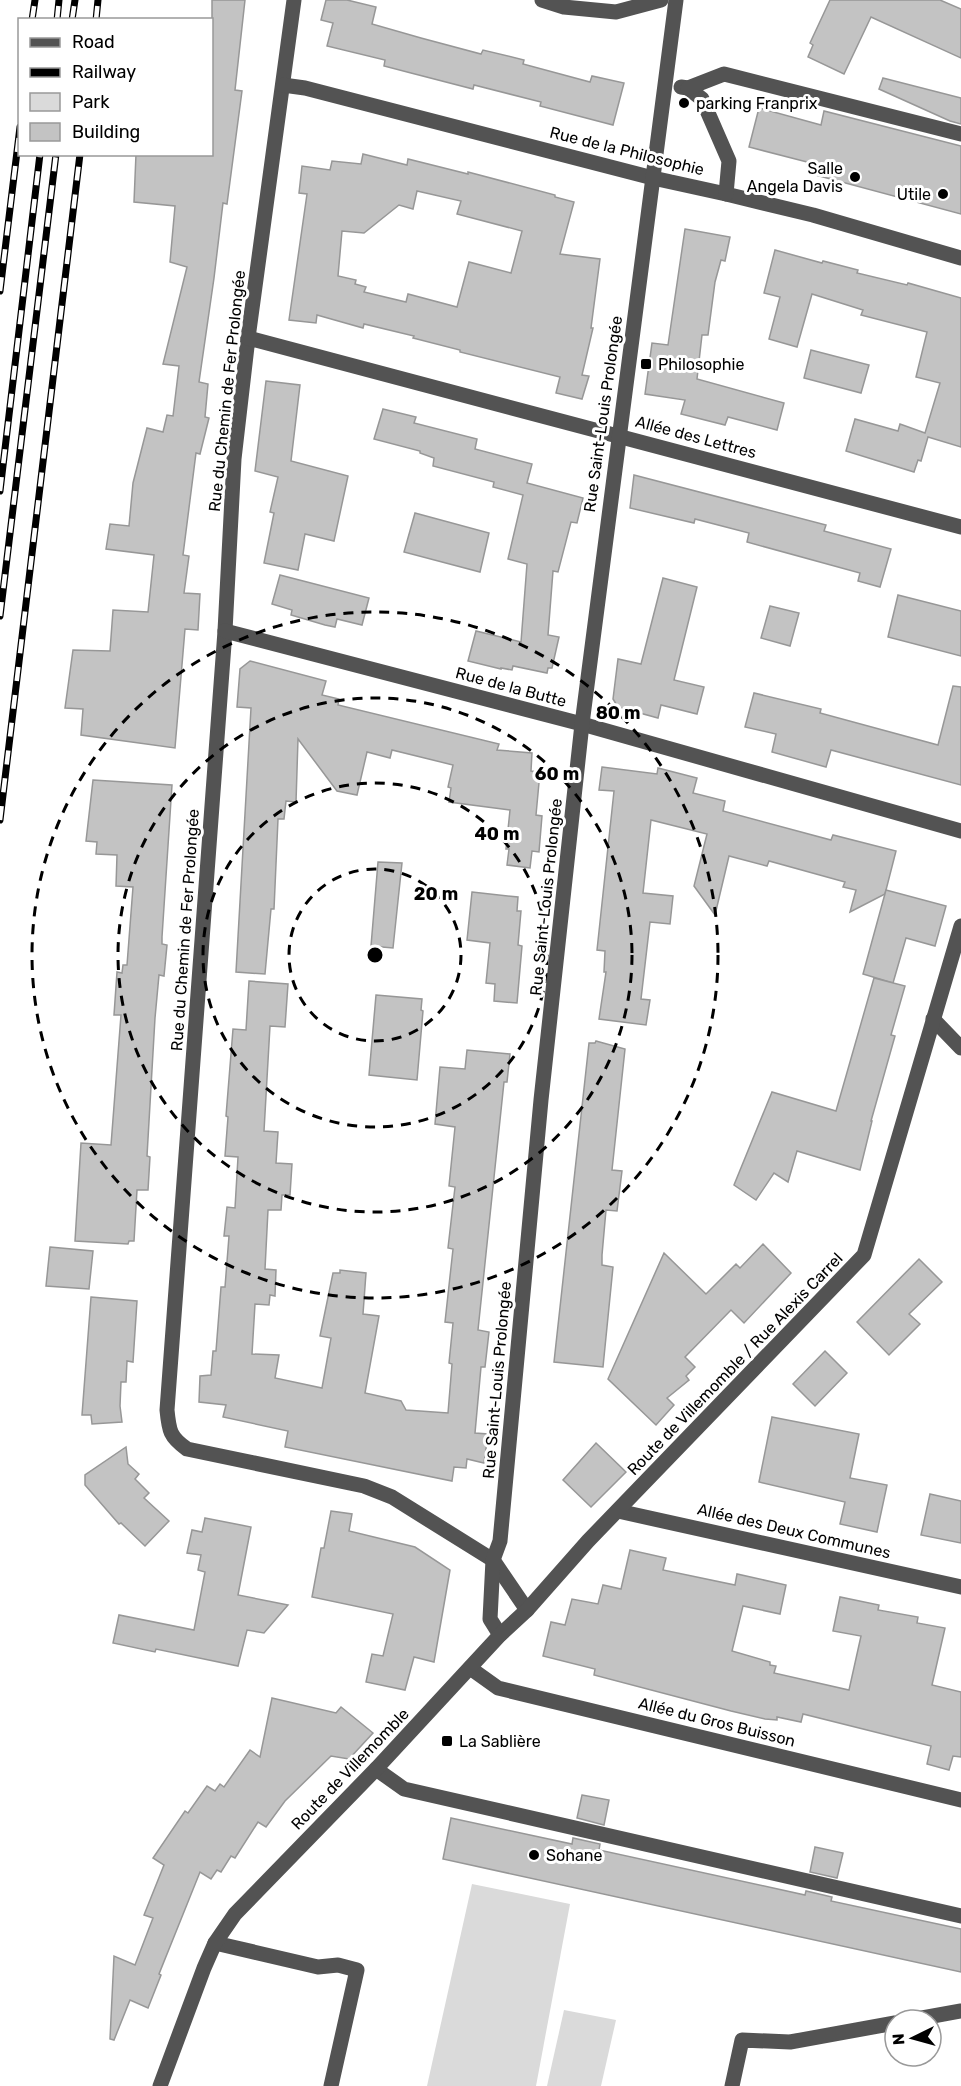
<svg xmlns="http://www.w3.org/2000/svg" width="961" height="2086" font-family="Rubik,sans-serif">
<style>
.green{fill:#dadada}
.building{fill:#c3c3c3;stroke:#979797;stroke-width:1.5;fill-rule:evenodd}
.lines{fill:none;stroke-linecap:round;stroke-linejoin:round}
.minor{stroke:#535353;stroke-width:15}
.rail-casing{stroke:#000;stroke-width:7}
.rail{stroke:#fff;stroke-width:4.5;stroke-dasharray:14;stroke-linecap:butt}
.ring{fill:none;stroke:#000;stroke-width:3;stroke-dasharray:10 8}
.poi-dot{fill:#000;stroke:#fff;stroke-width:2}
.labels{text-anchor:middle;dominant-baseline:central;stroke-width:6;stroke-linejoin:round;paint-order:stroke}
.poi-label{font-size:16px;fill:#000;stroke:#fff;text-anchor:start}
.street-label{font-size:16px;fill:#000;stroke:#fff}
.centre{fill:#000;stroke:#fff;stroke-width:3}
.ring-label{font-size:18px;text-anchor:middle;font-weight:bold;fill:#000;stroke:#fff;stroke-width:6;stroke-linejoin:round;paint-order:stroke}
</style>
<rect width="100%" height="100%" fill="#fff"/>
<!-- green -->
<g class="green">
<path d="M472 1884 570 1904 536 2086H427Z"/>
<path d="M564 2010 616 2020 601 2086H547Z"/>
</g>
<!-- building -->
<g class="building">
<path d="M212 0H245L235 90 242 91 227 204 223 203 214 278 199 382 208 384 205 417 209 418 200 454 196 453 183 555 189 556 184 593 200 594 198 630 185 629 175 748 81 735 83 709 65 708 73 650 110 651 113 610 148 612 154 555 106 549 110 524 129 526 133 483 147 428 163 432 167 415 173 416 179 366 163 364 187 267 170 262 175 206 134 202 136 154H212Z"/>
<path d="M326 0H347L376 7 372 24 421 38 481 54 483 50 524 60 523 64 590 82 592 76 624 83 613 125 540 106 541 102 474 85 473 89 411 73 384 66 385 60 327 46 333 23 321 20Z"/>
<path d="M830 0H940L961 9V58L871 17 844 74 808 57 813 45 810 43Z"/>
<path d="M883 78 961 98V124L950 121 879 89Z"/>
<path d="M759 108 821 125 824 111 961 146V214L808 173 811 163 749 147Z"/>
<path d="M363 154 407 165 408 159 468 174V172L555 195V197L574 202 560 254 600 259 591 328H593L582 375 589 376 582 399 556 393 560 377 460 352V350L413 338 414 336 364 324 363 328 317 315 316 323 289 320 307 194 299 193 302 166 330 170 332 161 361 164ZM417 191 461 201 457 214 522 231 511 273 469 262 457 307 408 294 406 302 364 292 366 287 355 284 356 280 338 276 342 231 364 233 399 205 413 209Z"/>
<path d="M685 229 730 237 725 261 721 260 715 282 708 335H702L697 379 784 403 777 430 728 417 725 425 681 414 685 400 645 394 652 343 668 345Z"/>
<path d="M775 250 822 263 823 261 858 270 857 273 907 285 908 283 961 298V447L928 437 921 461 918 460 914 472 846 451 855 419 898 431 900 424 925 433 940 383 916 377 927 332 861 315 863 310 812 294 797 347 769 339 780 297 764 293Z"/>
<path d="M811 350 869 365 861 393 804 378Z"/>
<path d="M266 381 300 385 291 461 348 476 334 541 305 534 298 570 264 563 274 513 270 512 278 477 255 471Z"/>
<path d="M383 409 416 417 414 423 477 439 475 449 532 464 527 483 583 498 577 523 571 522 558 572 553 571 548 635 559 637 552 668H548L547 673 513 666 512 670 501 668V669L468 661 476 631 521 642 527 564 508 559 523 495 493 487 494 482 433 466 434 458 420 453V451L374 439Z"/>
<path d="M634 475 826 525 824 531 891 549 880 587 858 581 860 573 747 542 749 533 695 519 694 523 630 508Z"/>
<path d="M415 513 489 533 480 572 404 552Z"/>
<path d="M280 575 369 598 362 625 337 619 335 627 325 625 291 615 292 610 272 604Z"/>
<path d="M663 578 697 587 674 680 704 687 697 714 661 705 658 718 618 707 613 699 618 659 641 664Z"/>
<path d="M898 595 961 611V656L888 637Z"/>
<path d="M770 606 799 613 790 646 761 638Z"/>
<path d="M250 661 326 681 322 695 339 699 338 705 499 744 497 750 532 753 531 771 540 772 536 815 542 816 539 852 532 851 530 868 507 865 509 849H506L510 810 449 802 451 788 448 787 453 765 392 750 390 758 367 752 357 795 337 791 298 739 296 802 286 801 284 819H278L274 909H271L265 974 236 972 251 708 237 707 240 669Z"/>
<path d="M953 686 961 687V785L831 750 826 767 772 752 776 734 745 727 754 693 821 709 820 713 938 745Z"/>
<path d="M602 767 657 774 658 768 697 778 693 793 725 801 723 811 831 840 833 835 896 851 885 894 850 912 856 890 843 887 845 882 769 861 767 866 729 856 715 915 694 886 707 834 651 820 643 893 673 896 670 924 650 922 641 999 650 1000 646 1025 599 1019 606 972H604L605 951 597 950 614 791 599 790Z"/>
<path d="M93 780 172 785 162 937V944L167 945 164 976 159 975 155 1018 147 1156 150 1157 148 1190H137L134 1241H129L128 1244 75 1241 81 1143 111 1145 121 1015H114L117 972 122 973 123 965H127L133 887 116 886 117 855 96 854 97 842 86 841Z"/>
<path d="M378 862 402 863 393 948 371 946Z"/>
<path d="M886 890 946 906 935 946 906 938 893 983 863 974Z"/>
<path d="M472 892 518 897 517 911H521L518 945 522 946 517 1003 494 1001 495 984 486 983 490 943 467 940Z"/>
<path d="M874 978 905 986 891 1035 895 1036 871 1121H872L860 1170 797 1151 788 1182 774 1173 756 1200 734 1185 772 1092 836 1111Z"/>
<path d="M249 981 288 984 285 1027 270 1026 264 1131 278 1132 276 1163 292 1164 290 1195H282L281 1210H268L265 1269 276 1270 275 1296 270 1295 269 1305 255 1304 252 1354 279 1355 275 1378 322 1388 331 1338 320 1336 333 1273H340V1270L366 1273 363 1314 379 1316 365 1393 401 1401 406 1410 448 1413 452 1364 449 1363 453 1323 445 1322 453 1249 448 1248 455 1187 449 1186 455 1127 435 1124 440 1067 465 1069 467 1050 510 1054 507 1082H504L478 1330 489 1332 485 1367H481L475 1433 488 1434 484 1463 467 1459 466 1468 454 1467 452 1481 285 1447 288 1431 223 1417 226 1405 199 1402 200 1376 211 1375 213 1351H216L221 1287H225L229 1236H224L227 1207 235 1208 238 1157 225 1156 228 1117 226 1116 233 1029 246 1030Z"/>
<path d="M376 995 422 999 421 1010 423 1011 417 1080 369 1075Z"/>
<path d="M596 1041 625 1049 612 1170 622 1171 617 1211 606 1210 602 1255V1265L613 1267 603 1367 554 1362 589 1043H595Z"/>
<path d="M763 1244 791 1273 744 1323 731 1310 685 1357 695 1367 686 1376 689 1380 667 1398 674 1405 656 1425 608 1379 664 1253 706 1294 736 1264 740 1268Z"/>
<path d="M50 1247 93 1251 89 1289 46 1286Z"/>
<path d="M919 1259 942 1282 909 1314 920 1324 889 1355 857 1322Z"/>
<path d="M91 1297 137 1301 133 1362 127 1361 126 1382H121L120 1406 122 1422 92 1424 91 1415H82Z"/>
<path d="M825 1351 847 1373 815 1406 793 1384Z"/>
<path d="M772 1417 859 1434 850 1478 887 1485 877 1532 840 1524 845 1502 759 1482Z"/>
<path d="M596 1443 626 1472 591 1507 563 1480Z"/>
<path d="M126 1447 128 1464 139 1474 135 1479 149 1493 144 1498 169 1521 145 1546 121 1523 119 1524 85 1485V1475Z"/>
<path d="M930 1494 961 1501V1543L921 1535Z"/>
<path d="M331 1511 352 1514 349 1531 415 1547 450 1570 434 1662 414 1657 405 1690 366 1682 372 1654 383 1656 393 1614 312 1597 321 1548H324Z"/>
<path d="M205 1518 251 1527 238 1595 288 1605 264 1633 247 1630 238 1666 156 1649 155 1652 113 1643 119 1615 194 1630 205 1572 198 1570 201 1555 187 1553 192 1530 202 1532Z"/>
<path d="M630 1550 666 1558 663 1570 735 1585 737 1574 786 1585 780 1614 743 1606 732 1651 770 1662V1665L776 1666 774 1673 849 1690 861 1636 833 1631 840 1597 879 1605 878 1610 918 1617 917 1623 945 1628 932 1685 961 1692V1757L953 1756 949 1770 927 1764 931 1746 803 1714 801 1722 777 1717V1720L765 1719 731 1711 594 1675 595 1669 543 1656 551 1622 565 1625 572 1599 598 1604 603 1585 621 1589Z"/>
<path d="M272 1698 336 1713 341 1707 373 1733 349 1759 331 1756 285 1801 266 1827 258 1822 235 1858 231 1856 221 1872 217 1870 211 1879 200 1872 159 1974 161 1975 148 2008 130 2000 114 2040 110 2039 114 1956 135 1965 153 1918 144 1915 164 1865 153 1858 185 1811 188 1813 207 1786 215 1791 220 1784 224 1787 250 1750 260 1757Z"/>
<path d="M582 1795 609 1800 604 1825 577 1818Z"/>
<path d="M451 1818 572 1844 573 1838 600 1844 599 1850 805 1895 806 1891 832 1897 831 1901 961 1929V1972L443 1859Z"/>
<path d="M815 1847 843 1853 837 1878 810 1872Z"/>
</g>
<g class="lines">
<!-- minor -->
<g class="minor">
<path d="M294 0 248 338 234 459 225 631 167 1410C169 1431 170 1437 187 1449L364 1486 392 1497 493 1560 527 1610"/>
<path d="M542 0 564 7 616 12 661 0"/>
<path d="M283 85 305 88 653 178 726 194 813 215 961 258"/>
<path d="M681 87 688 88 702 99 729 161 726 194"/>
<path d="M688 88 724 74 961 134"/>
<path d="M248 338 961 527"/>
<path d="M225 631 582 724 961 831"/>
<path d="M933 1019 961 1048"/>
<path d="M618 1511 961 1587"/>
<path d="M500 1635 490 1619 493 1560 500 1541 541 1100 582 724 676 0"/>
<path d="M470 1668 498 1688 961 1800"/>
<path d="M376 1769 404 1789 961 1916"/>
<path d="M215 1943 318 1967 338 1965 357 1970 331 2086"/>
<path d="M911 2020 961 2011"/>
<path d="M160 2086 204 1968 215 1943 235 1914 376 1769 500 1635 527 1610 588 1541 864 1255 961 926"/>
<path d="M732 2086 742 2040 790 2042 895 2023"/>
</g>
<!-- rail casing -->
<g class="rail-casing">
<g id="rail">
<path d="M32 20 35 0"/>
<path d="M57 20 59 0"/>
<path d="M72 20 75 0"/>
<path d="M96 20 98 0"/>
<path d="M0 291 20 127"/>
<path d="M0 491 40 154"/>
<path d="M0 616 56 154"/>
<path d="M0 820 80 154"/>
</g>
</g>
<!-- rail -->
<use href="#rail" class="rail"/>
</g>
<!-- distance rings -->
<g class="ring">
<circle cx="375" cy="955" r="86"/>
<circle cx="375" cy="955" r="172"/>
<circle cx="375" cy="955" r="257"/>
<circle cx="375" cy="955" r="343"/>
</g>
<!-- markers -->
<g class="poi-dot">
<circle cx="684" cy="103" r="6"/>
<circle cx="855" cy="177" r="6"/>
<circle cx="943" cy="194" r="6"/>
<rect x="640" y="358" width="12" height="12" rx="3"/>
<rect x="441" y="1735" width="12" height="12" rx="3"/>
<circle cx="534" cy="1855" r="6"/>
</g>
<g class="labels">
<!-- poi labels -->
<g class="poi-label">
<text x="696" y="103">parking Franprix</text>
<text x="843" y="168" text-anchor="end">Salle<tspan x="843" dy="18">Angela Davis</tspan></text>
<text x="931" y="194" text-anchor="end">Utile</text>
<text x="658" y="364">Philosophie</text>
<text x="459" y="1741">La Sablière</text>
<text x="546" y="1855">Sohane</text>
</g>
<!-- street labels -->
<g class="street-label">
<text transform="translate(627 151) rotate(14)">Rue de la Philosophie</text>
<text transform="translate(227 391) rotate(-84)">Rue du Chemin de Fer Prolongée</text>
<text transform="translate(603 414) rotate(-82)">Rue Saint-Louis Prolongée</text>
<text transform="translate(696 437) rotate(15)">Allée des Lettres</text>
<text transform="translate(511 687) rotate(15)">Rue de la Butte</text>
<text transform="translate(546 897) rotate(-84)">Rue Saint-Louis Prolongée</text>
<text transform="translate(185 930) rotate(-86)">Rue du Chemin de Fer Prolongée</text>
<text transform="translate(735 1364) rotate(-46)">Route de Villemomble / Rue Alexis Carrel</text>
<text transform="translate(497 1380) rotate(-85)">Rue Saint-Louis Prolongée</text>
<text transform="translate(794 1531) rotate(13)">Allée des Deux Communes</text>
<text transform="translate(717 1722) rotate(14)">Allée du Gros Buisson</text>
<text transform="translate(350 1769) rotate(-46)">Route de Villemomble</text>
</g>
</g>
<circle cx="375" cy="955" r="9" class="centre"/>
<g class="ring-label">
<text x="618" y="719">80 m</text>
<text x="557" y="780">60 m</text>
<text x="497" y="840">40 m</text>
<text x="436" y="900">20 m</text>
</g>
<!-- legend -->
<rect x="18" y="18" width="195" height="138" fill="#ffffff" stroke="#999999" stroke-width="1.5"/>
<rect x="30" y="38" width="30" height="9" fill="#535353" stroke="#999999" stroke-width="1.5"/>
<text x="72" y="48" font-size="18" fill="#000000">Road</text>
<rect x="30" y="68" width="30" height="9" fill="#000000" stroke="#999999" stroke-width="1.5"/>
<text x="72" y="78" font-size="18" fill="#000000">Railway</text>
<rect x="30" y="93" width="30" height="18" fill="#dadada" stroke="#999999" stroke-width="1.5"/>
<text x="72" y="108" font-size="18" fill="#000000">Park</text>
<rect x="30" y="123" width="30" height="18" fill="#c3c3c3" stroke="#999999" stroke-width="1.5"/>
<text x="72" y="138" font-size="18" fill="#000000">Building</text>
<!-- north arrow -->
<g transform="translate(913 2038) rotate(265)"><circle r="28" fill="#ffffff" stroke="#999999" stroke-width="1.5"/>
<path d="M0-4.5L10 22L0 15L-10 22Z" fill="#000000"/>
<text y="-9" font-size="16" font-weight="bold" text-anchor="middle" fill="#000000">N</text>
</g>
</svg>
